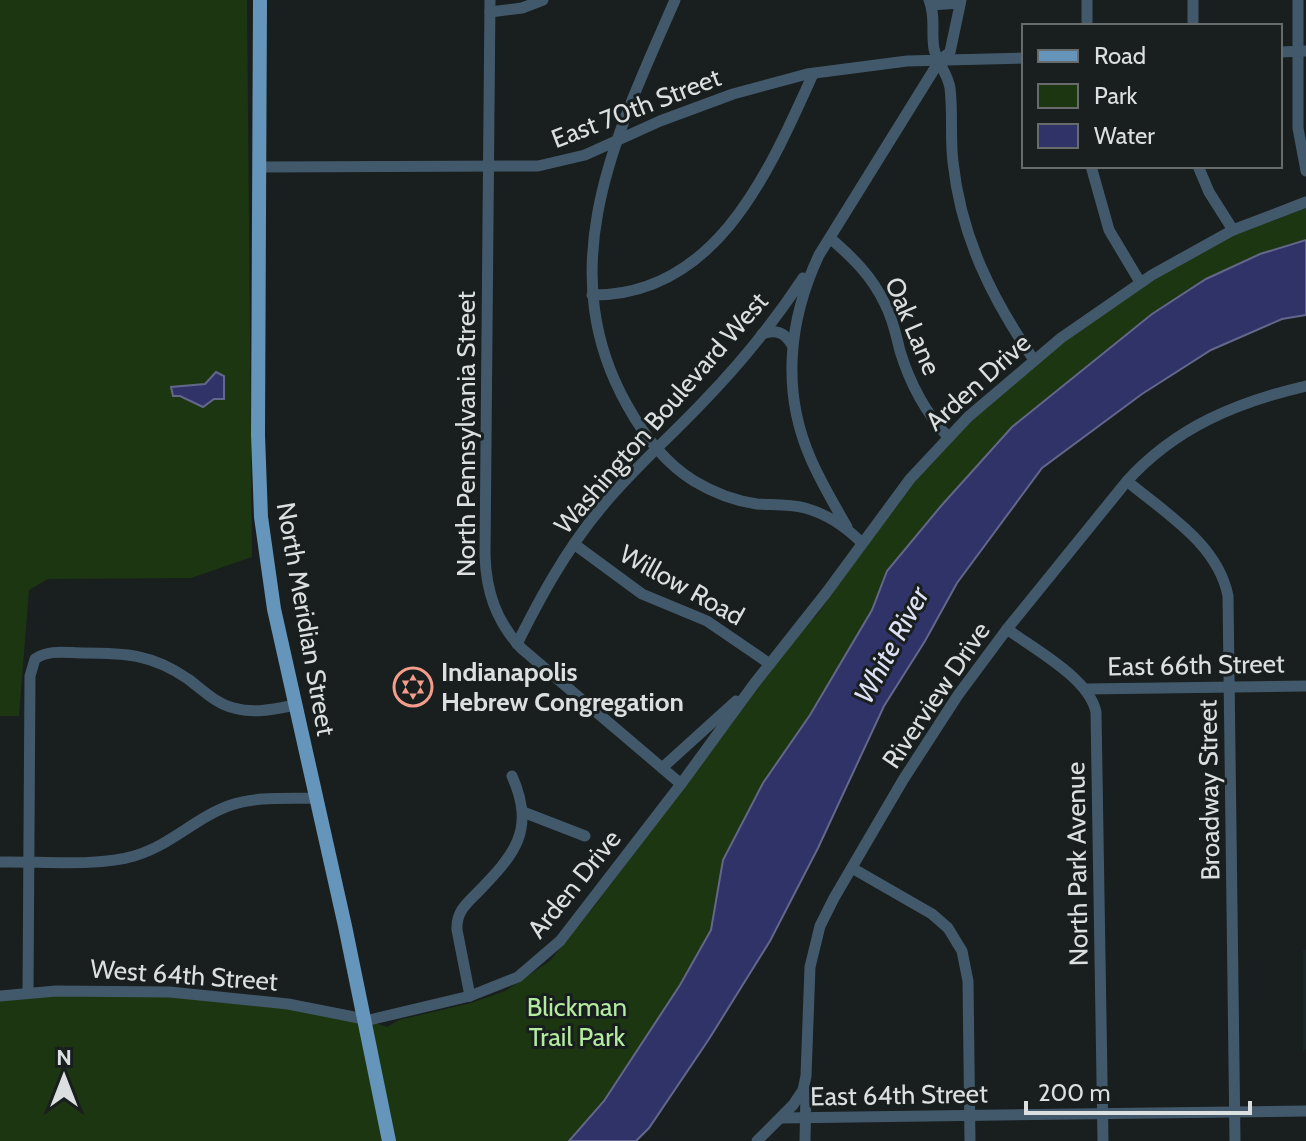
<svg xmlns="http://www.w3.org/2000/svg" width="1306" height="1141" font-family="Cabin,sans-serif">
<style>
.built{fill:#1b2729}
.green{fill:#1c3611}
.water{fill:#2f3367;stroke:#63678b;stroke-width:2}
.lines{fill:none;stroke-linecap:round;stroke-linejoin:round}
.minor{stroke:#42596b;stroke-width:11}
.major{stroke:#6595ba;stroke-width:14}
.labels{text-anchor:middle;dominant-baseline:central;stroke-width:6;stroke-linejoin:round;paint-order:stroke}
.street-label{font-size:26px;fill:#dcdfe0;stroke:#191e1e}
.poi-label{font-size:26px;font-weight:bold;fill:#dcdfe0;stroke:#191e1e;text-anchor:start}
.park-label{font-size:26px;fill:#b3ec9e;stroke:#191e1e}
.water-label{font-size:28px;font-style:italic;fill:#dee1f3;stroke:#191e1e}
</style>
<rect width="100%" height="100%" fill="#191e1e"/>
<!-- built -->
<path class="built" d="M1303 950H1306V1049L1303 1052Z"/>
<!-- green -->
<g class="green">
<path d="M0 0H247L252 557 191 578 48 579 29 590 19 716H0Z"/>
<path d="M1306 208V240L1260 254 1206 279 1152 314 1012 427 941 506 887 571 872 610 810 715 763 783 723 860 711 930 680 985 604 1101 568 1141H0V996L153 992 364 1019 387 1027 399 1020 471 1003 505 991 550 961 596 904 750 697 804 627 816 616 907 490 980 411 1055 347 1165 273 1221 240Z"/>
</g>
<!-- water -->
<g class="water">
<path d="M1306 240V315L1282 319 1211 350 1142 394 1042 468 957 583 925 641 884 706 818 848 770 941 709 1039 649 1128 636 1141H569L604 1101 680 985 711 930 723 860 763 783 810 715 872 610 887 571 941 506 1012 427 1152 314 1206 279 1260 254Z"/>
<path d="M216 372 224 376V399H214L203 407 180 396H173L171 387 205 384Z"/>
</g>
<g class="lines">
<!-- minor -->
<g class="minor">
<path d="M490 0 485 555C486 591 496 621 521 648L681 784"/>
<path d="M675 0C618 131 549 266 627 405 643 434 665 463 694 481 714 493 735 501 757 504 773 505 789 504 805 508 827 514 846 527 862 543"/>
<path d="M929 0C936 17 931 32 934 49 937 62 948 74 950 88 953 113 950 138 953 162 961 237 992 299 1034 360"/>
<path d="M1193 0V26"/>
<path d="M1298 0V128L1306 171"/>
<path d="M931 5 960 3"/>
<path d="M490 12 522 8 543 0"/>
<path d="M1087 26V0"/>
<path d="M1280 52 1306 51"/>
<path d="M1091 166 1109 230 1140 282"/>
<path d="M1198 166 1209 192 1233 230"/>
<path d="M260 167 538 166 585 155 660 121 733 94 807 74 907 61 1024 58"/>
<path d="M830 238C852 257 872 276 885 304 893 319 896 335 900 351 910 384 925 412 948 437"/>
<path d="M592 295C717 296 769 171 813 74"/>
<path d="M762 334C775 329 785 332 792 345"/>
<path d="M1127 481C1165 513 1218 544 1228 596L1235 1141"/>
<path d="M847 527C834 504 820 481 810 457 781 390 789 319 819 255L940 60 950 52 961 0"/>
<path d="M574 544 642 594 707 621 770 664"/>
<path d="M1007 629C1034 649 1089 678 1096 712L1103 1141"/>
<path d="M517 644C541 596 566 550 601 508 632 470 669 438 703 402 740 364 774 322 803 278"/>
<path d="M1086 689 1306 686"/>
<path d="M662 768 736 701"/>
<path d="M523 812 585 836"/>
<path d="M0 862C39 861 98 867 134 856 170 846 196 817 231 805 257 796 289 799 316 798"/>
<path d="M852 868 932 914 948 928 962 951 968 981 970 1141"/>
<path d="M28 993 30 676 35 659C49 649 67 653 83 653 125 653 152 654 188 679 203 690 216 704 234 708 255 714 275 709 295 705"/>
<path d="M0 996 56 991 170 992 288 1004 369 1020 470 996 518 977 560 941 681 784 754 684 826 593 910 479 968 417 1061 338 1152 275 1233 230 1306 202"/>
<path d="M470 996 457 930C456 912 466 904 477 893 515 854 536 830 512 776"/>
<path d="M781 1118 1306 1111"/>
<path d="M757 1141 793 1105 803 1090 806 1076 810 967 820 926 834 898 903 780 958 695 1007 629 1127 481C1176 427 1237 402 1306 386"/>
<path d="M805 1141 806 1090"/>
</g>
<!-- major -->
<path class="major" d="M260 0 258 435 261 517 274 609 345 926 389 1141"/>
</g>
<!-- icons -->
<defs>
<g id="synagogue-ring" transform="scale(2)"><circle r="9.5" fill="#191e1e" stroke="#f49d8b" stroke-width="1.5"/><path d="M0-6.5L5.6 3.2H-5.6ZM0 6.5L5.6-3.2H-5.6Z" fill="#f49d8b"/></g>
</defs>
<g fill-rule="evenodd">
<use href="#synagogue-ring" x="413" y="687"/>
</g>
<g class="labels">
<!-- street labels -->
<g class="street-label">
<text transform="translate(636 108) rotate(-21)">East 70th Street</text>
<text transform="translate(913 326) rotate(67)">Oak Lane</text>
<text transform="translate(978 382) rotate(-42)">Arden Drive</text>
<text transform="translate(661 413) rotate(-49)">Washington Boulevard West</text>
<text transform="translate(466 434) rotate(-90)">North Pennsylvania Street</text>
<text transform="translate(682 585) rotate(29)">Willow Road</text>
<text transform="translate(306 619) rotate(80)">North Meridian Street</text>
<text transform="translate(1196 665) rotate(-1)">East 66th Street</text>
<text transform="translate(936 695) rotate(-56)">Riverview Drive</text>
<text transform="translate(1209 790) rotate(-91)">Broadway Street</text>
<text transform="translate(1077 864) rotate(-91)">North Park Avenue</text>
<text transform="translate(574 884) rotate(-51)">Arden Drive</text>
<text transform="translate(184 975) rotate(4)">West 64th Street</text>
<text transform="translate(899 1095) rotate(-1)">East 64th Street</text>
</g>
<!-- poi labels -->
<g class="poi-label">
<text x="441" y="672">Indianapolis<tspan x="441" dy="30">Hebrew Congregation</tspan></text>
</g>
<!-- park labels -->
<g class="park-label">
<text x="577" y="1007">Blickman<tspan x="577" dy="30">Trail Park</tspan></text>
</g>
<!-- water labels -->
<g class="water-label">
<text transform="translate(891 645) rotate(-62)">White River</text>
</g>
</g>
<!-- legend -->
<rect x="1022" y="24" width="260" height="144" fill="#191e1e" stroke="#676b6c" stroke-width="2"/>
<rect x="1038" y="50" width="40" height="12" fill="#6595ba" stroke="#676b6c" stroke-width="2"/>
<text x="1094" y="64" font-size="24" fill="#dcdfe0">Road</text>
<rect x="1038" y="84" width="40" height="24" fill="#1c3611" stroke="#676b6c" stroke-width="2"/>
<text x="1094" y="104" font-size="24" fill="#dcdfe0">Park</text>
<rect x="1038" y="124" width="40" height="24" fill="#2f3367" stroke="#676b6c" stroke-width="2"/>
<text x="1094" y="144" font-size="24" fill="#dcdfe0">Water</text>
<!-- north arrow -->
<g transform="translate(64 1077)" stroke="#191e1e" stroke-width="6" paint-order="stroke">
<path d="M0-6L14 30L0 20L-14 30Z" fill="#dcdfe0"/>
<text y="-12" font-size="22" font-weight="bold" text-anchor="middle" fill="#dcdfe0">N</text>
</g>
<!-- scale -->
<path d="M1026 1101v12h224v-12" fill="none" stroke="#dcdfe0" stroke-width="4"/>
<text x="1038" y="1101" font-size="24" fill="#dcdfe0" stroke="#191e1e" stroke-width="6" paint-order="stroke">200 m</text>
</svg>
